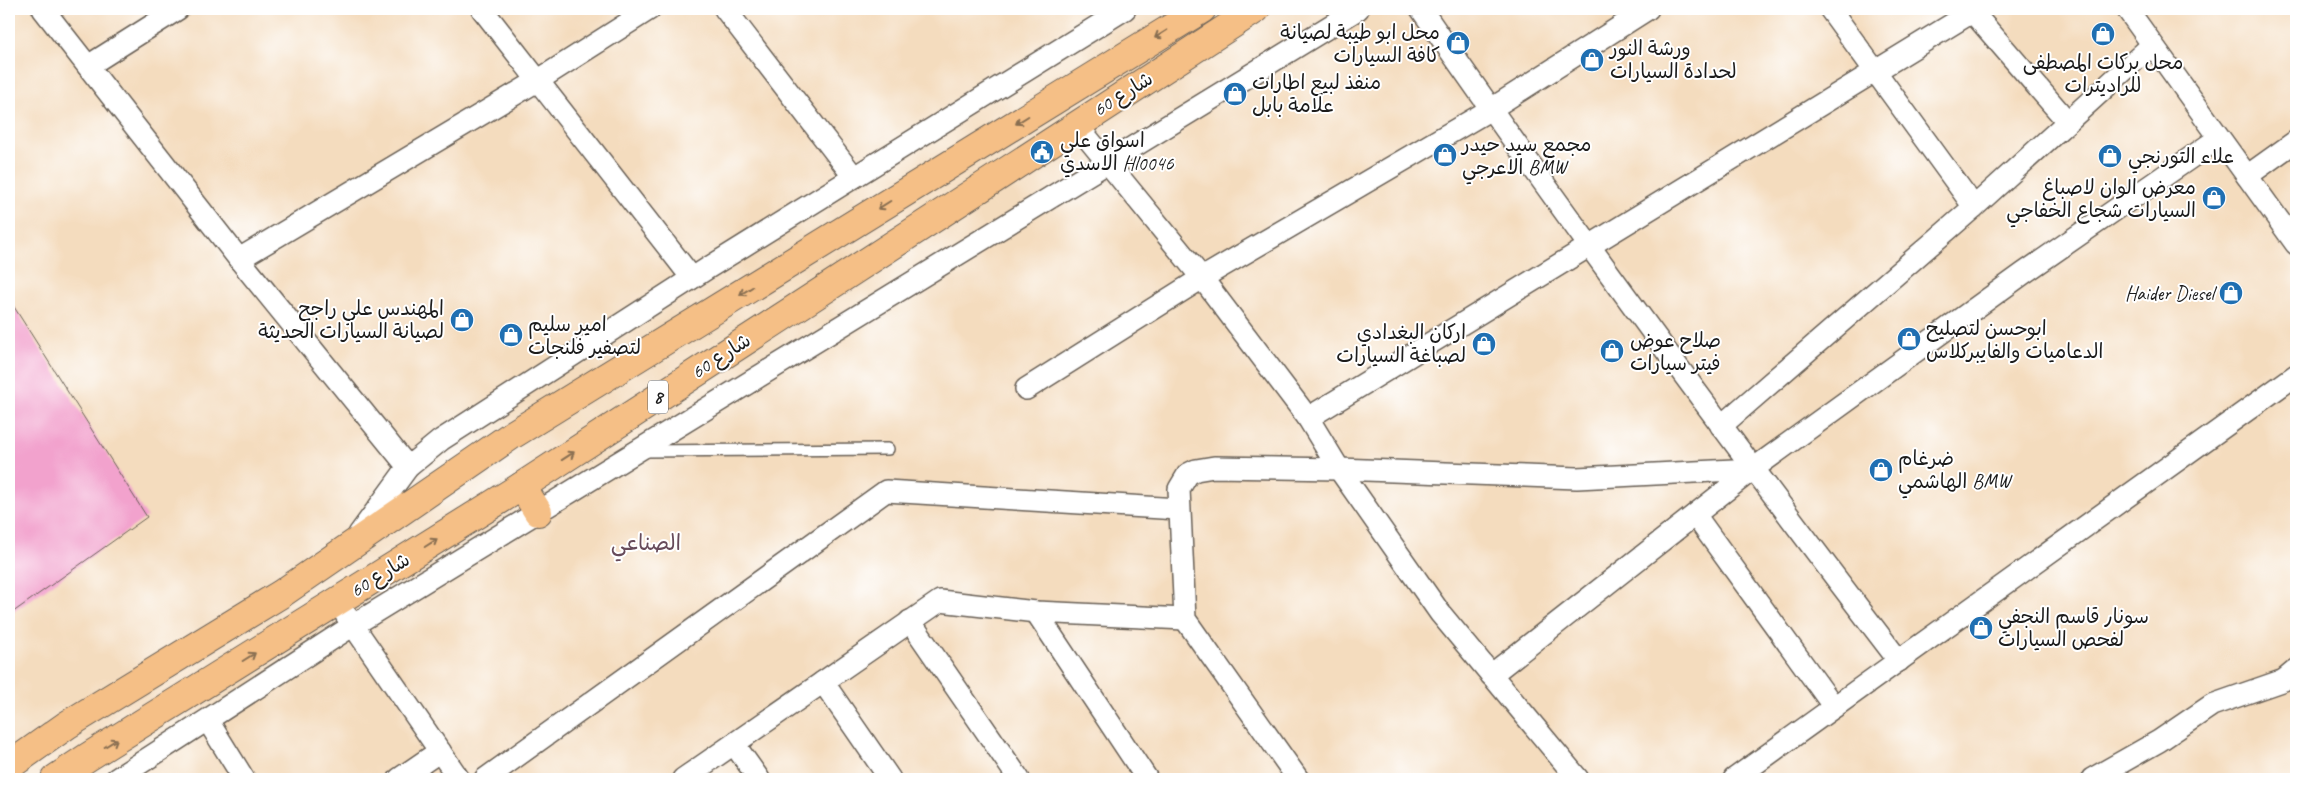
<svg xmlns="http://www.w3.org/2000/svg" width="2305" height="788" font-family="Caveat,'Playpen Sans Arabic',sans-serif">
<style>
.building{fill:#f2a2cd}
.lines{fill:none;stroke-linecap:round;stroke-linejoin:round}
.service-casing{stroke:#685f55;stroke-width:14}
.minor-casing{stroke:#685f55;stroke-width:24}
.trunk-casing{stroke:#685f55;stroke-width:30}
.service{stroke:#fff;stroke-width:11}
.minor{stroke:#fff;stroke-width:21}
.trunk{stroke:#f5bf86;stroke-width:28}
.oneway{stroke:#886e51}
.labels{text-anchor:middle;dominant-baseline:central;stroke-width:4;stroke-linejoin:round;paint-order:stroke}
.shield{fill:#fff;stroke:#606060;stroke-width:1}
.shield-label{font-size:19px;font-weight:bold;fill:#1c1c1c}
.poi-label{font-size:20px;fill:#1c1c1c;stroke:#fff;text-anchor:start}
.street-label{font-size:20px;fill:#1c1c1c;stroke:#fff}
.quarter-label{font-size:22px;fill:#674b5a;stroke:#fff}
</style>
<rect width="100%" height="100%" fill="#fff"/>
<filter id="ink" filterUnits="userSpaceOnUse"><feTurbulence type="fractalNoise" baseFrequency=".02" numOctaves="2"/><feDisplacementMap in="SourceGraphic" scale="10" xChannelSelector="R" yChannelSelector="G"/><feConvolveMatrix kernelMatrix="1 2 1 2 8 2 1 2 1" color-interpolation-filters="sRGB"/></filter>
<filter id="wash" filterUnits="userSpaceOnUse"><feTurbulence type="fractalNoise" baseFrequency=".0096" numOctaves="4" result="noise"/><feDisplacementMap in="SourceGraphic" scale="20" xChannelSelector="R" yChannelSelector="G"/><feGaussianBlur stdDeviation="1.12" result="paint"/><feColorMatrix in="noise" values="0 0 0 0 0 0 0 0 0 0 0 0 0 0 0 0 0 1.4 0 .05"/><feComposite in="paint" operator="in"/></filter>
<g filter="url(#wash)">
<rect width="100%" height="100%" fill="#f4dcbe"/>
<g id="blocks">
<!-- building -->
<path class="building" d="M9 299 147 517 9 615Z"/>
</g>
</g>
<g filter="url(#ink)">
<use href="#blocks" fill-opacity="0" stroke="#685f55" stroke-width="1"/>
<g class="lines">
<!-- service casing -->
<g class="service-casing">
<path id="service" d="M644 451 888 449"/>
</g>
<!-- minor casing -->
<g class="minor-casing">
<g id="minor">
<path d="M43 9 239 259 408 467"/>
<path d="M482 9 692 278"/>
<path d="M725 9 854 177"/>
<path d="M1421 9C1574 230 1735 446 1899 661"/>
<path d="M1830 9 1974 207"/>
<path d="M1970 9 2067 121"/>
<path d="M2127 9 2296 244"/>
<path d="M88 66 178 9"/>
<path d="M1076 124 1202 278 1308 418 1339 469 1440 613 1578 779"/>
<path d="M2247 176 2296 141"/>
<path d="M239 259 537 81 650 9"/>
<path d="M1026 389 1202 278 1491 109 1648 9"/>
<path d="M1308 418 1977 9"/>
<path d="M1721 426 1974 207 2152 45"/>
<path d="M1695 515 1834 707"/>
<path d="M359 534 408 467 441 440 708 268 1125 9"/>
<path d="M1036 612 1147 779"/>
<path d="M346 615 459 779"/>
<path d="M910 621 1019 779"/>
<path d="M1491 675 1753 469"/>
<path d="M823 682 890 779"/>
<path d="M208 721 244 779"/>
<path d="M734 744 759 779"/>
<path d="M116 779 352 626 1358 9"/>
<path d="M399 779 440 751"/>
<path d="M485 779 886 491 1178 509"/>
<path d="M683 779 940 601 1036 612 1185 619"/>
<path d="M1298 779 1185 619 1179 489 1188 474 1196 470 1214 467 1339 469 1577 478 1753 469 2024 273 2219 138"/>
<path d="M1734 779 2296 375"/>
<path d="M2092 779 2159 741 2212 705 2284 680 2296 670"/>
</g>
</g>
<!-- trunk casing -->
<g class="trunk-casing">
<g id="trunk">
<path d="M522 486 538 512"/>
<path d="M9 766 67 725 281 594 512 435 1202 9"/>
<path d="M55 779 88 757 522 486 1256 9"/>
</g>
</g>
<!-- service -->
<use href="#service" class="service"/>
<!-- minor -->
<use href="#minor" class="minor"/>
<!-- trunk -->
<use href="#trunk" class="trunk"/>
</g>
<!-- one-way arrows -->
<defs><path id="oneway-shaft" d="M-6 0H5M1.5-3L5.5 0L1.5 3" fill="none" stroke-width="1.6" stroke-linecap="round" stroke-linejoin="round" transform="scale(1.25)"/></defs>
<g class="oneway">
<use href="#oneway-shaft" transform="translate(1161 34) rotate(148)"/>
<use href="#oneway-shaft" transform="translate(1022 120) rotate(148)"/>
<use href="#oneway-shaft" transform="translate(884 205) rotate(148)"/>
<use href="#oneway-shaft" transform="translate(746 291) rotate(148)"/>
<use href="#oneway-shaft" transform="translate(568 456) rotate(-33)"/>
<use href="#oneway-shaft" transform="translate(431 543) rotate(-32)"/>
<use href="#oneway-shaft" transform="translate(249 657) rotate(-32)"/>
<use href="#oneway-shaft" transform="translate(111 743) rotate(-32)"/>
</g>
</g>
<!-- icons -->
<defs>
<g id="shop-disc" transform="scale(1.25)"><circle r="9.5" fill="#1f6fb2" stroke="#fff"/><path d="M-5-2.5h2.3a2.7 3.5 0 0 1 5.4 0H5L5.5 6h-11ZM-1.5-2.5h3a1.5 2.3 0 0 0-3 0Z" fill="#fff"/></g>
<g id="civic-disc" transform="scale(1.25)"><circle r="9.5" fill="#1f6fb2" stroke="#fff"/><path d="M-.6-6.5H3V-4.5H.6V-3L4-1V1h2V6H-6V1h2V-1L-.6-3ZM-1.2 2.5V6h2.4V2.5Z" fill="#fff"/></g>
</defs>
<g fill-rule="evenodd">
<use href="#shop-disc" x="2103" y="34"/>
<use href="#shop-disc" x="1458" y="43"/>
<use href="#shop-disc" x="1592" y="60"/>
<use href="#shop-disc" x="1235" y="94"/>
<use href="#civic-disc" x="1042" y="152"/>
<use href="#shop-disc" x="1445" y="155"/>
<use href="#shop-disc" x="2110" y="156"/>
<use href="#shop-disc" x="2214" y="198"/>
<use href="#shop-disc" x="2231" y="293"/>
<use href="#shop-disc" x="462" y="320"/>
<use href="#shop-disc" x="511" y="335"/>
<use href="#shop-disc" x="1909" y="339"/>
<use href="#shop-disc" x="1484" y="344"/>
<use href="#shop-disc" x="1612" y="351"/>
<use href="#shop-disc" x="1881" y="470"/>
<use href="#shop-disc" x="1981" y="628"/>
</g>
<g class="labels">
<!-- shield labels -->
<rect class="shield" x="648" y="380.5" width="20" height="33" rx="4"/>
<g class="shield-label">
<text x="658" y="397">8</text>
</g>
<!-- poi labels -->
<g class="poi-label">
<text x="1440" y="32" text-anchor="end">محل ابو طيبة لصيانة<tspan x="1440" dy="23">كافة السيارات</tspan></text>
<text x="1610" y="48">ورشة النور<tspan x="1610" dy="23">لحدادة السيارات</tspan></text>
<text x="2103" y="62" text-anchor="middle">محل بركات المصطفى<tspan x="2103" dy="23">للراديترات</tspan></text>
<text x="1252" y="82">منفذ لبيع اطارات<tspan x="1252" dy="23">علامة بابل</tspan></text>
<text x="1060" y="140">اسواق علي<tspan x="1060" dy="23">الاسدي Hl0046</tspan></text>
<text x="1462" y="144">مجمع سيد حيدر<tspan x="1462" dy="23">الاعرجي BMW</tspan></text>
<text x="2128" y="156">علاء التورنجي</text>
<text x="2196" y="187" text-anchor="end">معرض الوان لاصباغ<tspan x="2196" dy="23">السيارات شجاع الخفاجي</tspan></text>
<text x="2214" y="293" text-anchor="end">Haider Diesel</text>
<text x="444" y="308" text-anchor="end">المهندس علي راجح<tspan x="444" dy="23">لصيانة السيارات الحديثة</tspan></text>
<text x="528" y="324">امير سليم<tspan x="528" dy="23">لتصفير فلنجات</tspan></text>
<text x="1926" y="328">ابوحسن لتصليح<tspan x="1926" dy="23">الدعاميات والفايبركلاس</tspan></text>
<text x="1466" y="332" text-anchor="end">اركان البغدادي<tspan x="1466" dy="23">لصباغة السيارات</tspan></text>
<text x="1630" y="340">صلاح عوض<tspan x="1630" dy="23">فيتر سيارات</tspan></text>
<text x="1898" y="458">ضرغام<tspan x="1898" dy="23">الهاشمي BMW</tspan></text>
<text x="1998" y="616">سونار قاسم النجفي<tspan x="1998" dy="23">لفحص السيارات</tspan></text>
</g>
<!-- street labels -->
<g class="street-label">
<text transform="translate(1123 94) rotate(-32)">شارع 60</text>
<text transform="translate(721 356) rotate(-33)">شارع 60</text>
<text transform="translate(380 575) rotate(-32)">شارع 60</text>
</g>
<!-- quarter labels -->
<g class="quarter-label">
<text x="646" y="543">الصناعي</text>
</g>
</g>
<!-- margin -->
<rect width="2305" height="788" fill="none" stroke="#fff" stroke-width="30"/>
</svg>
